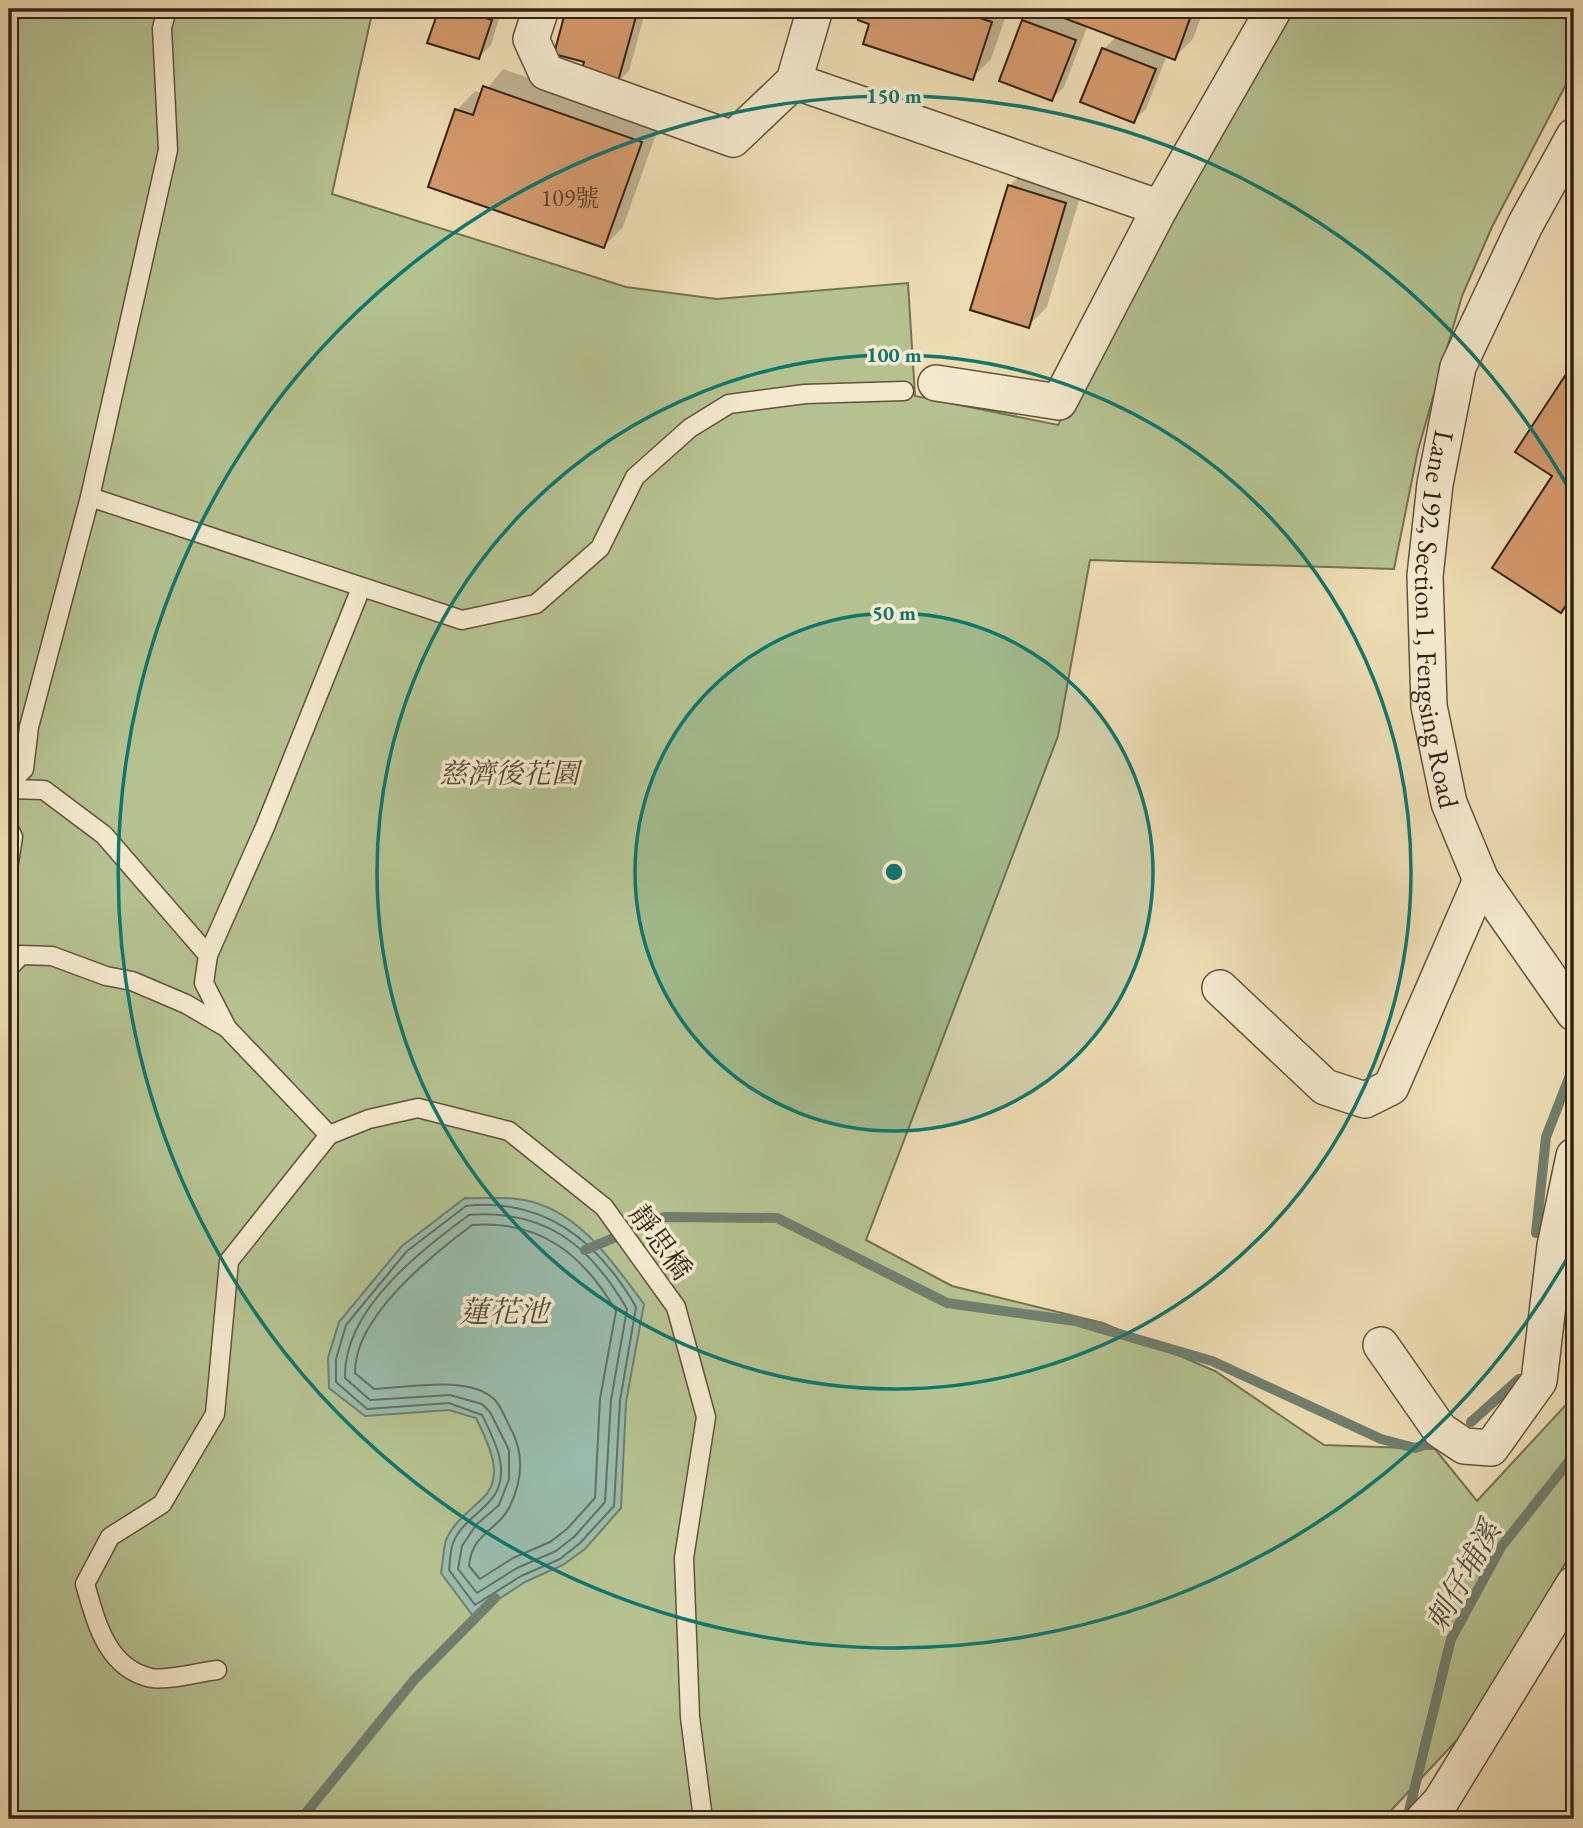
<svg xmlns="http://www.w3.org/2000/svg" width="1583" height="1828" font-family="'EB Garamond','Noto Serif TC',serif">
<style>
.green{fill:#b5c290;stroke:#747252;stroke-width:2}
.water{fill:#99bcac;stroke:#707f6f;stroke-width:2}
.shadow{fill:#0003}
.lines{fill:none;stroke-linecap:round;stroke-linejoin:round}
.shore{stroke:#667060;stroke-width:2}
.stream{stroke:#707f6f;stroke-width:10}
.building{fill:#d4996c;stroke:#322314;stroke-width:2}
.service-casing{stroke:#61523c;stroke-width:21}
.minor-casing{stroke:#61523c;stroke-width:38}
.service{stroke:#f4e9ce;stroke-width:18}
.minor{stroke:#f4e9ce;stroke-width:35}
.ring{fill:none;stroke:#0f766e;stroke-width:3.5}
.labels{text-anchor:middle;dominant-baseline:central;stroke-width:7;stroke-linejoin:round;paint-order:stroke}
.number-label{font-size:24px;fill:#5a402a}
.street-label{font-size:28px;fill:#322314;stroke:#f4e9ce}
.park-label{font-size:28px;font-style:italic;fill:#534b33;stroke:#f4e9ce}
.water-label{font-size:30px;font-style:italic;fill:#515142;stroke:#f4e9ce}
.centre{fill:#0f766e;stroke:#f4e9ce;stroke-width:3.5}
.ring-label{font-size:21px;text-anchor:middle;font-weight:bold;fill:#0f766e;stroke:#f4e9ce;stroke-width:7;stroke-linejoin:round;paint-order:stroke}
</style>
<rect width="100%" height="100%" fill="#eeddb4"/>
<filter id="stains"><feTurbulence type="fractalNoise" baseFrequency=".00286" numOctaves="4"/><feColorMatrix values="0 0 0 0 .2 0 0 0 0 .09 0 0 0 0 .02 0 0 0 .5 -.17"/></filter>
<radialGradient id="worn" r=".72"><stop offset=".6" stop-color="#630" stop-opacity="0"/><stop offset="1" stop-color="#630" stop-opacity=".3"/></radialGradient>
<!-- green -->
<path class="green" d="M9 9H373L332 194 626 287 717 299 908 283 915 396 1058 425 1292 9H1574V69L1492 227 1462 296 1418 450 1394 569 1090 560 1058 736 866 1240 952 1286 1103 1323 1215 1371 1324 1445 1435 1449 1477 1501 1574 1396V1548L1473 1723 1383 1819H9Z"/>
<!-- water -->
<path class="water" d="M465 1198C484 1199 505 1196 524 1200 579 1210 613 1263 644 1304L626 1402 621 1508 585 1549 563 1565 525 1582 473 1616 441 1573C443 1563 443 1550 446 1540 453 1523 469 1511 482 1499 507 1477 487 1441 476 1418L449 1410 365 1416 329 1388 328 1358 339 1322 402 1246Z"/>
<!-- shadow -->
<g class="shadow">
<path d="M440 9H502L491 45 479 57 430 41Z"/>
<path d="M568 9H646L629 71 616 83 586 61 556 53Z"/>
<path d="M863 9H1008L991 59 972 78 860 19Z"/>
<path d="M1035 9 1062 18 1066 9H1204L1193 39 1174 58 1167 55 1146 109 1133 121 1083 101 1104 49 1117 36 1088 25 1064 87 1052 99 1023 21Z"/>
<path d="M503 69 660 123 623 227 604 246 457 110 475 91 483 94Z"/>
<path d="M1028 168 1084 184 1047 307 1028 326 1009 186Z"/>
<path d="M1574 366V597L1561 611 1555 476 1518 451Z"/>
</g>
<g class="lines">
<!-- shore -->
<g class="shore">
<path d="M466 1206C544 1197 598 1241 636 1307L620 1401 614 1506 580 1543 560 1559 521 1576 475 1605 449 1570C450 1562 450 1551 453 1543 460 1525 477 1515 489 1502 514 1476 495 1441 482 1415L449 1403 367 1409 336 1382V1359L346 1325 407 1251Z"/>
<path d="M469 1215C545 1209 590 1245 627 1309L611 1400 605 1502 574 1537 556 1551 517 1568 477 1593 458 1569 462 1546 476 1525 499 1505 509 1479V1450L490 1412 482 1404 450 1395 370 1400 345 1378C343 1310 419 1252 469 1215Z"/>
<path d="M472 1225C540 1220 583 1254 616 1311L600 1399 595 1498 567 1529 550 1542 513 1558 480 1579 469 1566C472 1532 498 1531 510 1506 521 1483 524 1457 513 1433 507 1423 503 1409 495 1400 470 1374 406 1388 374 1389L355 1373C354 1317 431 1256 472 1225Z"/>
</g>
<!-- stream -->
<g class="stream">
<path d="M1536 1233 1546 1137 1574 1065"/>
<path d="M585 1250 664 1217 777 1218 947 1303 1075 1321 1212 1361 1381 1439 1415 1448 1443 1439"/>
<path d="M1471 1422 1519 1379"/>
<path d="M301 1819 414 1680 495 1598"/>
<path d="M1407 1819 1451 1639 1501 1547 1574 1455"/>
</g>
</g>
<!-- building -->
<g class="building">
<path d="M439 9H456L492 20 479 59 427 43Z"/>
<path d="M566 9H623L637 13 617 85 580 74 584 62 554 54Z"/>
<path d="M861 9H951L992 22 973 80 863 44 869 24 858 20Z"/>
<path d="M1064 9H1190L1193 10 1175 60 1061 17Z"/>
<path d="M1022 20 1076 40 1052 101 999 81Z"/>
<path d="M1102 48 1156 69 1134 123 1080 102Z"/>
<path d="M483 86 642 142 604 248 428 187 455 109 473 115Z"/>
<path d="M1008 185 1066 203 1029 328 970 310Z"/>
<path d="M1574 362V593L1561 613 1492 568 1552 476 1515 452Z"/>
</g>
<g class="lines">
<!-- service casing -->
<g class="service-casing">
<g id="service">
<path d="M90 497 462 620 536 604 600 548 635 477 690 428 729 404 805 394 904 391"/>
<path d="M9 784 24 769 29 727 90 497 168 150 162 28 167 9"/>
<path d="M9 789 44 790 104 835 208 955 204 983 227 1028 329 1135 369 1119 418 1108 509 1131 604 1207 676 1307 706 1417 684 1558 690 1717 703 1819"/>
<path d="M9 829 13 837 9 863"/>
<path d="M208 955 265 827 361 588"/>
<path d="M9 968 21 955 52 956 106 976 132 981 186 1004 227 1028"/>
<path d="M217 1670C200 1672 166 1681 151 1678 106 1668 96 1621 85 1584L110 1537 162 1504 215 1414 229 1261 329 1135"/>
</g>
</g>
<!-- minor casing -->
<g class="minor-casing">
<g id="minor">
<path d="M541 9 531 39 546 72 733 139 794 81 815 9"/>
<path d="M794 81 1160 208"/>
<path id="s1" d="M1574 136 1525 225 1458 367 1435 484 1425 576 1429 706 1449 803 1481 880 1574 1013"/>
<path d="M936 383 1059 402 1160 208 1274 9"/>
<path d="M1220 988 1325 1087 1365 1100 1391 1087 1481 880"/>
<path d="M1381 1345 1440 1430 1464 1446 1491 1448 1539 1381 1555 1246 1574 1156"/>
<path d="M1424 1819 1441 1801 1574 1584"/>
</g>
</g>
<!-- service -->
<use href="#service" class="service"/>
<!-- minor -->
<use href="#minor" class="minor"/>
</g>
<!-- distance rings -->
<circle cx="894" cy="872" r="259" fill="#0f766e" fill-opacity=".12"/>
<g class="ring">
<circle cx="894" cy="872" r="259"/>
<circle cx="894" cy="872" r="517"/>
<path d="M1573 1248A776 776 0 1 1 1573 496"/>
</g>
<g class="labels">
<!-- number labels -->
<g class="number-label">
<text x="570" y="197">109號</text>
</g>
<!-- street labels -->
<g class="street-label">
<text stroke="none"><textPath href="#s1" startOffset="514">Lane 192, Section 1, Fengsing Road</textPath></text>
<text transform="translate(661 1242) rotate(54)">靜思橋</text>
</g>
<!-- park labels -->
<g class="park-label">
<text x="509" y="773">慈濟後花園</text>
</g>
<!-- water labels -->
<g class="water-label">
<text x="504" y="1311">蓮花池</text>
<text transform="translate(1463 1576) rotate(-61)">刺仔埔溪</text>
</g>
</g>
<circle cx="894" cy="872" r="10" class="centre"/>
<g class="ring-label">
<text x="894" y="103">150 m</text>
<text x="894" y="362">100 m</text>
<text x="894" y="620">50 m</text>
</g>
<!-- margin -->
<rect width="1583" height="1828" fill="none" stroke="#eeddb4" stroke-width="35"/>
<rect x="10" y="10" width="1562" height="1807" fill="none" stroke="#322314" stroke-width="3.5"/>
<rect x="18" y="18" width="1548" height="1793" fill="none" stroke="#322314" stroke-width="2"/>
<rect width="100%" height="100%" filter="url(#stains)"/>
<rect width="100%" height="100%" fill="url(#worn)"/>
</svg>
